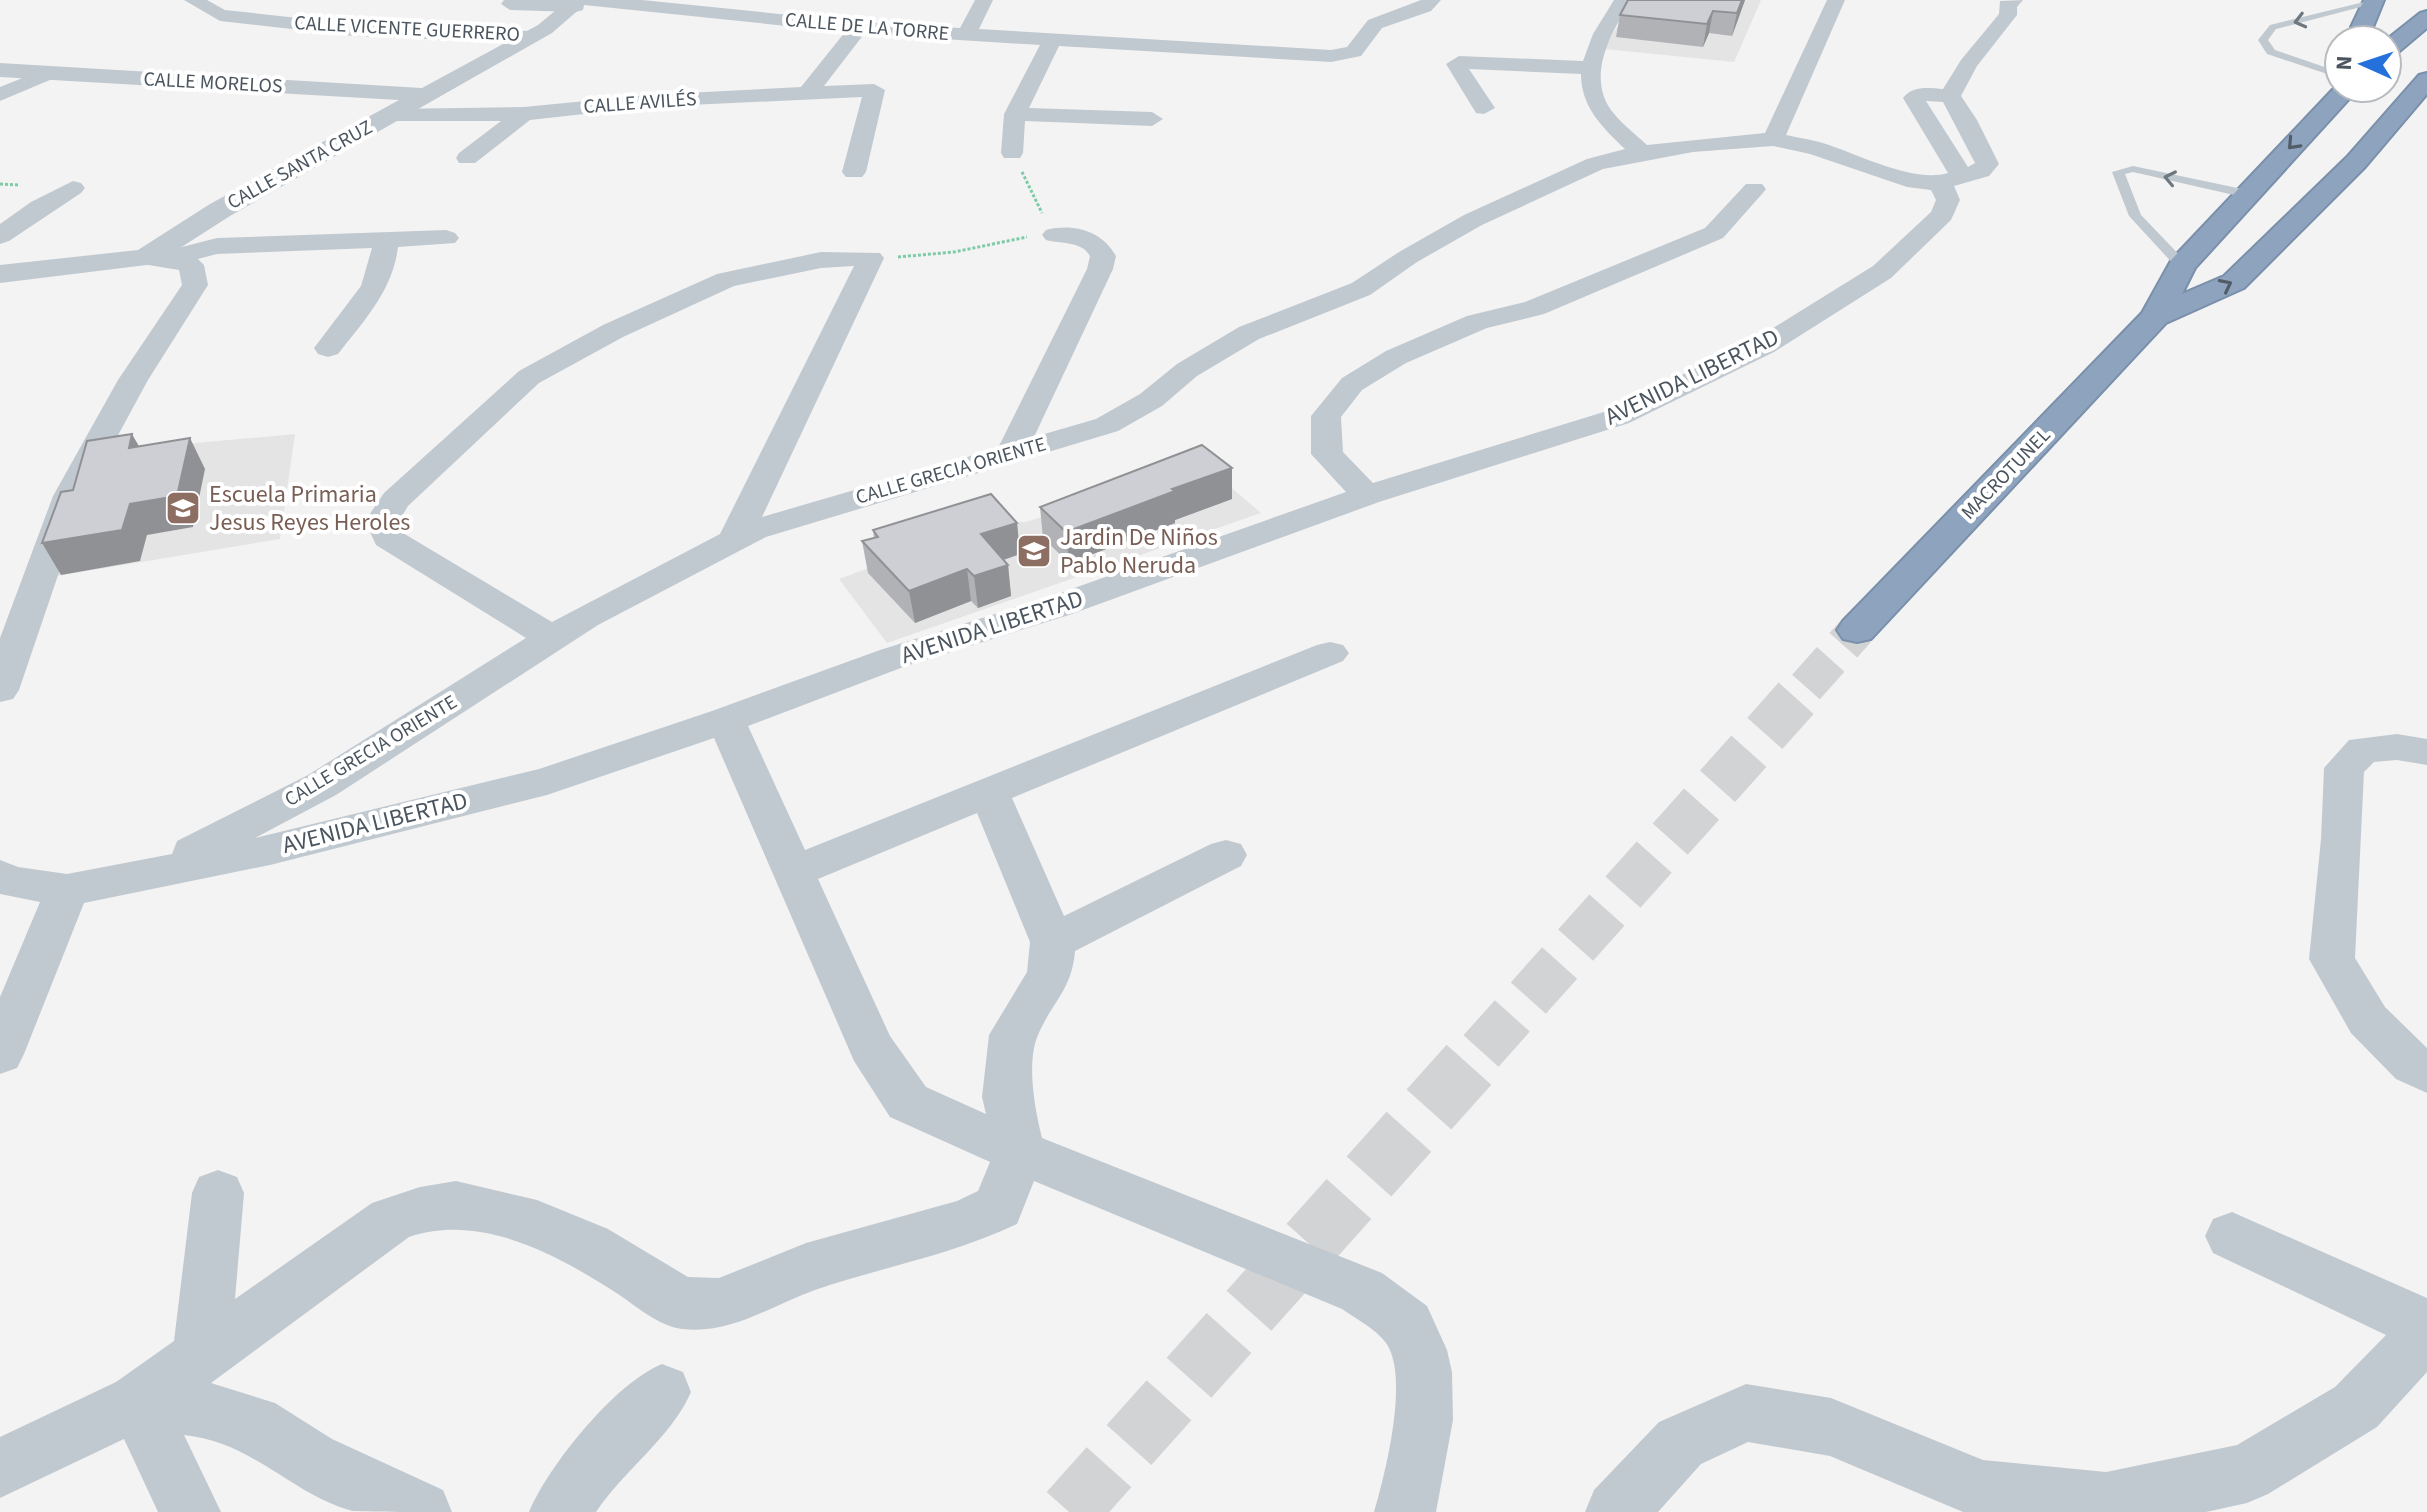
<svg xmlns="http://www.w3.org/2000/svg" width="2427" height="1512" font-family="'Source Sans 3',sans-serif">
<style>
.education{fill:#e5e4e4}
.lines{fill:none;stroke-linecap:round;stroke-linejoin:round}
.motorway-tunnel-far2{stroke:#d2d3d5;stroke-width:37;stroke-dasharray:37 19;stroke-linecap:butt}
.motorway-tunnel-far1{stroke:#d2d3d5;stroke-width:47;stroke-dasharray:47 24;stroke-linecap:butt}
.motorway-tunnel{stroke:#d2d3d5;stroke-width:60;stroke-dasharray:60 30;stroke-linecap:butt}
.motorway-casing{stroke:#798faa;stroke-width:4}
.path{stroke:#7ecba7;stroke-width:3;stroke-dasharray:3 2;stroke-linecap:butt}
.service{fill:#c1c9d0;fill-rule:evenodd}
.minor{fill:#c1c9d0;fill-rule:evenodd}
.tertiary{fill:#c1c9d0;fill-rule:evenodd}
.motorway{fill:#8ea4be;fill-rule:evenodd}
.wall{fill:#b0b2b6}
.shaded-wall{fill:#909194}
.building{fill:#cdcfd4;stroke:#909194;stroke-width:2}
.oneway{stroke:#6e7881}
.oneway2{stroke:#525d68}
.labels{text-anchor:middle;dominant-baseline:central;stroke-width:8;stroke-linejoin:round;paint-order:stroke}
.far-street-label{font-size:20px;fill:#4b555f;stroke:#fff}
.street-label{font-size:24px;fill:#4b555f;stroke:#fff}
.education-label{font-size:24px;fill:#785e54;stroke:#fff;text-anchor:start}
</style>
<rect width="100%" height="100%" fill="#f4f3f3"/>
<!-- education -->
<g class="education">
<path d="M1633 0H1761L1734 62 1604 49Z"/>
<path d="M295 434 280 539 57 576 107 451Z"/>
<path d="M1203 463 1261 513 887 643 839 579 995 522H1026Z"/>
</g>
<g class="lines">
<!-- motorway-tunnel-far2 -->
<path class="motorway-tunnel-far2" d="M1806 687 1857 630"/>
<!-- motorway-tunnel-far1 -->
<path class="motorway-tunnel-far1" d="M1481 1051 1808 685"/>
<!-- motorway-tunnel -->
<path class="motorway-tunnel" d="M1069 1512 1483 1049"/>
<!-- motorway casing -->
<g class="motorway-casing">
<g id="motorway">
<path d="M2364 0H2384L2373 27 2375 40H2353L2351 27Z"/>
<path d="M2427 11V28L2395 55 2387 57 2386 40 2420 13Z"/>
<path d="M2427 73V94L2365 167 2244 288 2166 323 1871 639 1857 642 1843 639 1837 630 1843 621 2142 313 2172 259 2339 83V88H2359L2195 268 2182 294 2224 276 2347 157 2419 75Z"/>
</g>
</g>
<!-- path -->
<g class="path">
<path d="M1022 172 1042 213"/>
<path d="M0 184 19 185"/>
<path d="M898 257 954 252 1027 237"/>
</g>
<!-- service -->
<g class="service">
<path d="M2372 0 2380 2 2276 29 2268 40 2275 50 2339 72V78L2267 54 2258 40 2270 25Z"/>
<path d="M2133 166 2247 190 2253 194 2247 198 2133 172 2125 174 2141 215 2189 265 2182 269 2177 268 2129 216 2112 172Z"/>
</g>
<!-- minor -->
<g class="minor">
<path d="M184 0H207L225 10 354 24 530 31 540 37 530 43 354 36 220 21Z"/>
<path d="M504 0H642L859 22 960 28 975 0H993L979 29 1331 50 1347 47 1368 20 1421 0H1441L1431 11 1382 28 1361 56 1331 62 1059 46 1029 108 1152 112 1163 119 1152 126 1025 121 1023 153 1020 158H1004L1001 153 1004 114 1040 45 864 34 824 86 874 84 885 90 866 172 862 177H846L842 172 862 97 647 107 530 120 475 163H459L456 158 459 153 501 121H381L378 116 381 111 389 109 524 107 647 95 801 87 845 32 584 5 583 10 576 12 510 10 501 4Z"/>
<path d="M1614 0H1632C1612 30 1586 75 1611 110 1621 123 1635 134 1647 145L1765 133 1827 0H1845L1786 135C1800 138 1815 140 1829 145 1862 156 1914 183 1948 173L1903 98C1913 85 1929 88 1943 89L1961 60 1999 14 2000 1 2023 0 2017 7V15L1977 66 1961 96 1977 120 1999 164 1989 176 1954 186 1960 200 1951 220 1891 278 1774 352 1629 423 1379 502 1069 615 906 666 748 726 805 850 1317 645 1330 642 1343 645 1349 653 1343 661 1012 798 1064 916 1211 844 1226 840 1241 844 1247 855 1241 866 1075 951C1072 990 1052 1002 1038 1035 1026 1063 1035 1110 1042 1138L1382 1273 1427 1306 1447 1350 1452 1372 1453 1420 1436 1512H1374C1385 1475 1410 1376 1386 1343 1376 1329 1356 1319 1342 1309L1034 1181 1017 1224C952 1255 882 1267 815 1290 770 1306 731 1335 682 1329 659 1326 637 1307 618 1294 559 1256 481 1212 409 1237L211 1383 275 1403 332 1439 443 1490 452 1512C429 1512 371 1512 352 1511 291 1494 253 1442 184 1435L221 1512H158L124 1439 0 1498V1437L116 1382 174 1341 192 1193 199 1177 218 1170 237 1177 244 1193 235 1299 372 1203 420 1187 456 1181 537 1200 608 1229 688 1277 719 1278 806 1243 957 1201 978 1191 990 1162 890 1117 854 1061 714 738 547 795 270 865 84 903 24 1054 17 1068 0 1074V997L40 902 0 894V860L18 867 67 874 172 854 177 841 308 775 526 638 376 545 365 521 384 493 519 371 603 325 717 274 821 252 880 253 884 258 762 517 998 448 1087 269 1090 256C1082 241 1061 244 1046 240L1042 235 1046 230C1074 223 1102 231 1116 256L1113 269 1034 437 1096 419 1140 394 1177 364 1239 327 1352 283 1399 252 1464 215 1587 159 1625 149C1602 127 1581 107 1581 74L1469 69 1495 108 1484 114 1476 113 1446 64 1459 56 1583 61 1593 34ZM1926 101 1943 102 1975 163 1968 167ZM1773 146 1810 154 1907 187 1931 190 1936 200 1931 212 1873 266 1754 340 1607 411 1373 483 1343 452 1341 417 1362 390 1406 363 1487 328 1544 314 1723 238 1762 194 1766 189 1762 184H1746L1705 228 1525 302 1467 316 1386 351 1342 378 1311 416V454L1346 492 1043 599 880 650 712 711 539 769 255 838 336 795 598 625 766 537 1118 431 1162 406 1197 376 1259 339 1370 295 1417 262 1482 225 1603 169 1693 152ZM854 266 720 534 552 622 403 533 399 521 408 506 539 383 623 337 734 286 821 268ZM977 813 1030 942 1027 972 989 1035 982 1097 986 1114 926 1087 890 1036 818 879Z"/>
<path d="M50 67 57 69 60 73 57 77 0 101V87Z"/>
<path d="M73 181 81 183 85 188 81 193 9 241 0 244V224L31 202Z"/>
<path d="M446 230 455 233 459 238 455 243 398 247C393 290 364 321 338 354L328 357 318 354 314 348 361 286 372 248 217 254 198 259 204 265 208 285 148 380 85 496 19 690 13 699 0 702V638L53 496 118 380 182 285 179 270 136 263 132 258 136 253 170 250 217 238Z"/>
<path d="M2397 734 2427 739V765L2397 760 2374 762 2364 772 2355 958 2385 1007 2427 1048V1093L2396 1079 2351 1033 2309 959 2321 839 2324 768 2349 740Z"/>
<path d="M2232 1212 2427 1298V1372L2377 1427 2268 1494 2247 1503 2206 1512H1963L1830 1456 1748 1442 1701 1464 1658 1512H1585L1594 1490 1659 1422 1746 1384 1831 1398 1983 1460 2106 1472 2237 1445 2335 1387 2386 1335 2213 1253 2205 1236 2213 1219Z"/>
<path d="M662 1364 683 1372 691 1392C671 1438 624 1470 596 1512H529C549 1465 615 1383 662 1364Z"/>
</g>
<!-- tertiary -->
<path class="tertiary" d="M568 0H590L552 33 230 216 155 264 0 283V265L138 250 210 204 399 100 0 77V63L422 88 538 25Z"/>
<!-- motorway -->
<use href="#motorway" class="motorway"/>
</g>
<!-- wall -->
<g class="wall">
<path d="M1628 0H1745L1732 36 1709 33 1703 47 1616 37 1620 15Z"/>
<path d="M1232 499 1175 520V523L1069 563 1043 538 1040 507Z"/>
<path d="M1017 523 1020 554 1004 560 1008 565 1011 596 978 608 971 601 915 623 868 573 862 541 874 538 873 530Z"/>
</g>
<!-- shaded-wall -->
<g class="shaded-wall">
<path d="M1742 0H1745L1732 36 1737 13Z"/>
<path d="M1713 11 1709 33 1703 47 1707 24Z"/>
<path d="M132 434 149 464 129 448Z"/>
<path d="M190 438 205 469 193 527 147 535 140 561 61 575 42 543 130 504Z"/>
<path d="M1232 468V499L1175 520V523L1069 563 1066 532 1172 489Z"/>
<path d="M1017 523 1020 554 984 566 981 534Z"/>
<path d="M1008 565 1011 596 978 608 974 576Z"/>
<path d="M967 569 971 601 915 623 909 591Z"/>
</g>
<!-- building -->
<g class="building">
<path d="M1628 0H1742L1737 13 1713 11 1707 24 1620 15Z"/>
<path d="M132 434 129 448 190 438 177 496 130 504 122 530 42 543 61 492 73 490 87 441Z"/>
<path d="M1202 445 1232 468 1172 489 1175 491 1066 532 1040 507Z"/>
<path d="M991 494 1017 523 981 534 1008 565 974 576 967 569 909 591 862 541 878 537 873 530Z"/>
</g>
<!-- one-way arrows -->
<defs><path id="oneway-chevron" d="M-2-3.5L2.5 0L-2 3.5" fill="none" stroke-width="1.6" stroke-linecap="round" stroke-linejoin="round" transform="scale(2)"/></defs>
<g class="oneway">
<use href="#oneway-chevron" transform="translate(2300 21) rotate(166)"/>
<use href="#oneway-chevron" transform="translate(2170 178) rotate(-168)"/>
</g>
<g class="oneway2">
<use href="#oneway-chevron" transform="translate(2293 144) rotate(133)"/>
<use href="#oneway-chevron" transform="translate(2226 285) rotate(-27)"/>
</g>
<!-- icons -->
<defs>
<g id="school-square" transform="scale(1.8)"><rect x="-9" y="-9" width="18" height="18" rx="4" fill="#8d6e63" stroke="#fff"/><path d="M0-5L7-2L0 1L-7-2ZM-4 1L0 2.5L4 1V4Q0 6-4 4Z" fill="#fff"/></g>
</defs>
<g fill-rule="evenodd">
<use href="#school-square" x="183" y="508"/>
<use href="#school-square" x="1034" y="551"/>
</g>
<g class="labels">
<!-- far-street labels -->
<g class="far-street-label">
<text transform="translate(867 27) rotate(5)">CALLE DE LA TORRE</text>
<text transform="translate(407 29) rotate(3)">CALLE VICENTE GUERRERO</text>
<text transform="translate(213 83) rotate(3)">CALLE MORELOS</text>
<text transform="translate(640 103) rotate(-4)">CALLE AVILÉS</text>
<text transform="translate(300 165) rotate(-29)">CALLE SANTA CRUZ</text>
<text transform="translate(951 471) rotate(-16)">CALLE GRECIA ORIENTE</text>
<text transform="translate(2006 474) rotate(-46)">MACROTUNEL</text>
<text transform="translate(371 751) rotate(-31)">CALLE GRECIA ORIENTE</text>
</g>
<!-- street labels -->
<g class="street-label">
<text transform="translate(1692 377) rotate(-26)">AVENIDA LIBERTAD</text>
<text transform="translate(992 627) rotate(-18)">AVENIDA LIBERTAD</text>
<text transform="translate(375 823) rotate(-14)">AVENIDA LIBERTAD</text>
</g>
<!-- education labels -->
<g class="education-label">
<text x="209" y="494">Escuela Primaria<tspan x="209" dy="28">Jesus Reyes Heroles</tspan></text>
<text x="1060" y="537">Jardin De Niños<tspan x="1060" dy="28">Pablo Neruda</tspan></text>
</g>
</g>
<!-- north arrow -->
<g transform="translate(2363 64) rotate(273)"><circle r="38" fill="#ffffff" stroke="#b7bbbf" stroke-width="2"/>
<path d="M0-6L14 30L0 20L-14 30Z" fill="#2571dc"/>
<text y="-12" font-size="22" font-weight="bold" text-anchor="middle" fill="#4b555f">N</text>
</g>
</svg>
